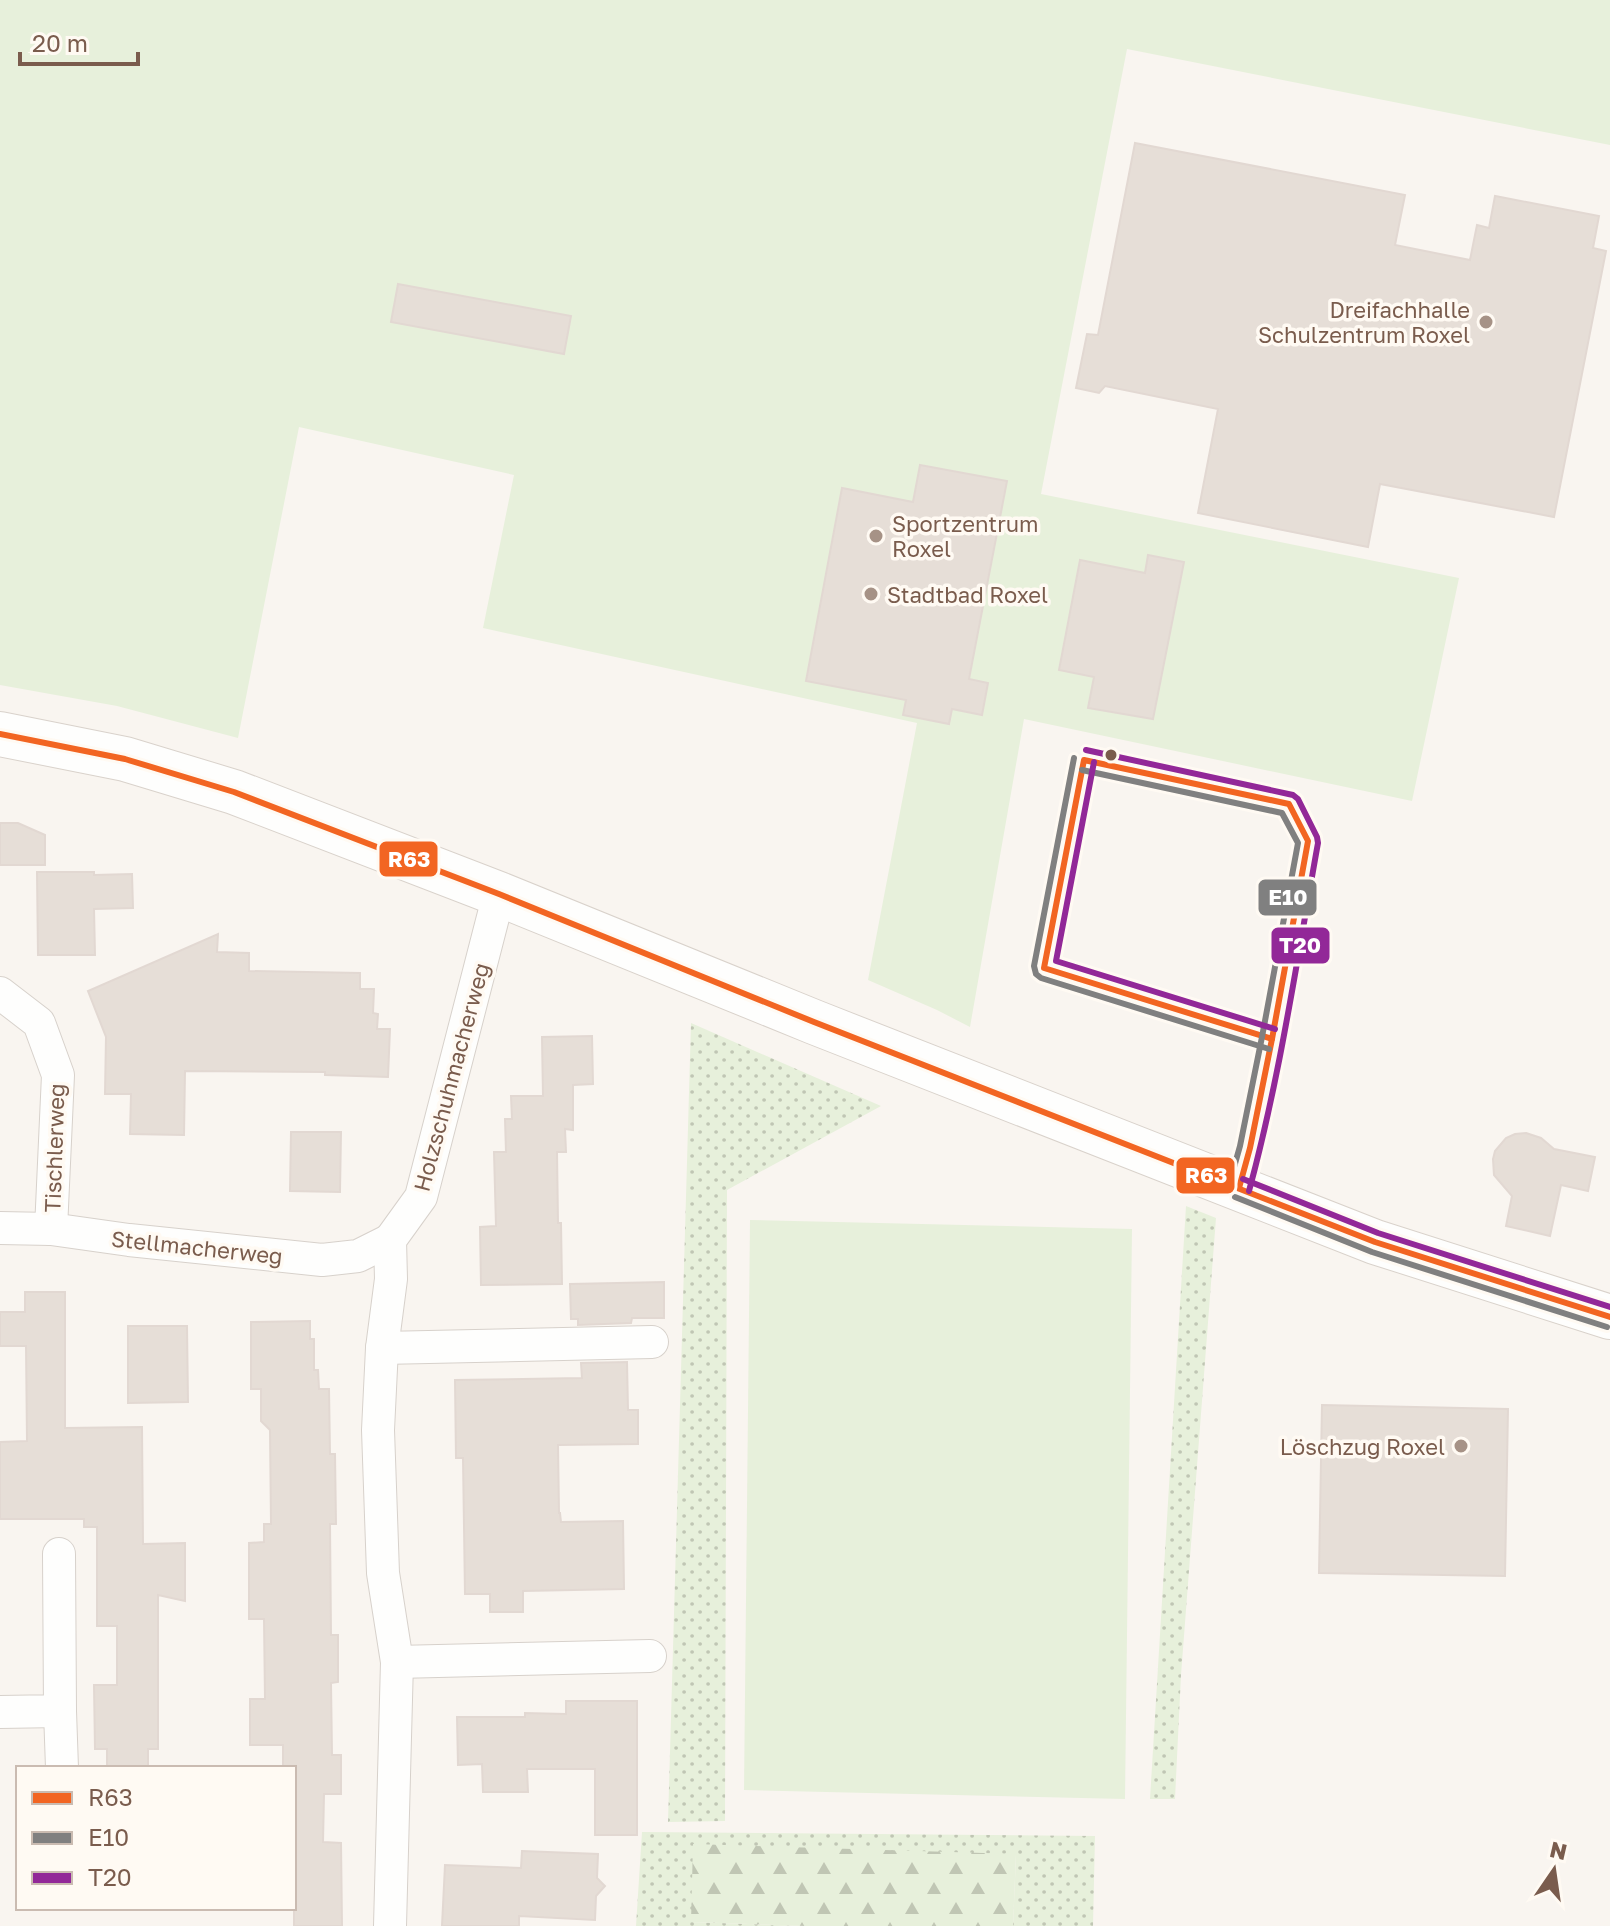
<svg xmlns="http://www.w3.org/2000/svg" width="1610" height="1926" font-family="'Golos Text',sans-serif">
<style>
.grass{fill:url(#grass-dots)}
.forest{fill:url(#forest-firs)}
.garden{fill:#e7f0db}
.building{fill:#e6ded7;stroke:#e2d8d2;stroke-width:2}
.lines{fill:none;stroke-linecap:round;stroke-linejoin:round}
.street-casing{stroke:#d7d1cb;stroke-width:34}
.secondary-casing{stroke:#d9d2cb;stroke-width:46}
.street{stroke:#fefefd;stroke-width:32}
.secondary{stroke:#fefefd;stroke-width:44}
.bus-1-casing{stroke:#fffaf3;stroke-width:12}
.bus-2-casing{stroke:#fffaf3;stroke-width:12}
.bus-3-casing{stroke:#fffaf3;stroke-width:12}
.bus-1{stroke:#f26522;stroke-width:6}
.bus-2{stroke:#808080;stroke-width:6}
.bus-3{stroke:#922898;stroke-width:6}
.poi-dot{fill:#a69286;stroke:#fffaf3;stroke-width:3}
.bus-dot{fill:#7a5c4d;stroke:#fffaf3;stroke-width:3}
.labels{text-anchor:middle;dominant-baseline:central;stroke-width:7;stroke-linejoin:round;paint-order:stroke}
.poi-label{font-size:22px;fill:#7a5c4d;stroke:#fffaf3;text-anchor:end}
.street-label{font-size:22px;fill:#7a5c4d;stroke:#fffaf3}
.line-badge{stroke:#fffaf3;stroke-width:3}
.badge-label{font-size:22px;text-anchor:middle;font-weight:bold;fill:#fff}
</style>
<defs>
<pattern id="grass-dots" width="8" height="8" patternUnits="userSpaceOnUse" patternTransform="scale(2)"><rect width="8" height="8" fill="#e7f0db"/><path d="M2 2h.1M6 6h.1" fill="none" stroke="#c0c6b4" stroke-width="1.8" stroke-linecap="round"/></pattern>
<pattern id="forest-firs" width="22" height="20" patternUnits="userSpaceOnUse" patternTransform="scale(2)"><rect width="22" height="20" fill="#e7f0db"/><path d="M5 1l3.5 6h-7zM16 11l3.5 6h-7z" fill="#c0c6b4"/></pattern>
</defs>
<rect width="100%" height="100%" fill="#f9f5f0"/>
<!-- grass -->
<g class="grass">
<path d="M691 1023 881 1106 727 1190 725 1821 668 1822Z"/>
<path d="M1186 1206 1216 1218 1181 1675 1175 1799H1150Z"/>
<path d="M642 1832 1095 1836 1093 1926H1013L1016 1855 691 1922 806 1926H636Z"/>
</g>
<!-- forest -->
<path class="forest" d="M693 1844 1016 1854 1013 1926H806L691 1922Z"/>
<!-- garden -->
<g class="garden">
<path d="M0 0H1610V145L1127 49 1041 494 1459 578 1412 801 1024 719 970 1027 937 1010 868 980 917 723 483 628 514 475 299 427 238 738 117 706 0 685Z"/>
<path d="M750 1220 1132 1229 1125 1799 744 1790Z"/>
</g>
<!-- building -->
<g class="building">
<path d="M1135 143 1405 195 1395 245 1470 260 1477 225 1489 228 1495 196 1599 216 1593 248 1606 251 1554 517 1380 484 1368 547 1198 513 1218 409 1105 386 1099 393 1076 388 1087 334 1098 335Z"/>
<path d="M398 284 571 316 564 354 391 322Z"/>
<path d="M920 465 1007 481 969 679 988 683 982 715 952 709 949 724 903 715 906 700 806 681 842 488 913 502Z"/>
<path d="M1148 555 1184 562 1153 719 1088 708 1094 677 1059 670 1080 560 1145 573Z"/>
<path d="M0 823H18L45 835V865H0Z"/>
<path d="M37 872H94V875L132 874 133 908 94 909 95 955H38Z"/>
<path d="M218 934 217 952 249 953V971L360 973V989H374L373 1013 378 1014 377 1029H390L388 1077 325 1075V1072L185 1071 184 1135 130 1134 131 1094H105L106 1037 88 991Z"/>
<path d="M592 1036 593 1084 573 1085V1130L565 1129 566 1152H557L558 1223H561L562 1284 481 1285 480 1227 496 1226 494 1152H506L505 1119H512L511 1096H543L542 1037Z"/>
<path d="M291 1132H341L340 1192 290 1191Z"/>
<path d="M1526 1133 1541 1138 1554 1149 1595 1157 1588 1191 1561 1185 1550 1236 1506 1226 1512 1196 1494 1175 1493 1159 1495 1151 1506 1138 1515 1134Z"/>
<path d="M664 1282V1318H632L631 1323 578 1325V1319H571L570 1284Z"/>
<path d="M25 1292H65V1428L142 1427 143 1544 185 1543V1601L158 1595V1749H148V1768H107V1749H95L94 1685H117V1626H97V1527H84V1519H0V1442L27 1441 26 1346H0V1312H25Z"/>
<path d="M310 1321V1339H314V1370H318L319 1389H329L330 1454H335L336 1524H330L331 1635H338V1682L331 1683 332 1755H341V1794H324L323 1842 341 1843 342 1926H294V1768H283V1745H250V1699H265L264 1619H249V1543L264 1542V1524H271L270 1430 261 1421V1389H251V1322Z"/>
<path d="M128 1326H187L188 1402 128 1403Z"/>
<path d="M627 1362 628 1410H638V1444L558 1445 559 1513H560L561 1522 623 1521 624 1589 523 1591V1612H490V1594H465L463 1458H456L455 1380 582 1378 581 1363Z"/>
<path d="M1322 1405 1508 1409 1505 1576 1319 1573Z"/>
<path d="M566 1701H637V1835H595V1769H527L528 1792H483L482 1764 458 1765 457 1717H525V1713L566 1714Z"/>
<path d="M522 1851 598 1854 597 1878 605 1886 596 1896 595 1920 519 1916V1926H442L445 1865 521 1868Z"/>
</g>
<g class="lines">
<!-- street casing -->
<g class="street-casing">
<g id="street">
<path d="M0 993 39 1023 58 1075 51 1229"/>
<path d="M0 1228 51 1229 129 1240 322 1260 358 1256 390 1240"/>
<path d="M382 1348 652 1342"/>
<path d="M397 1662 650 1656"/>
<path d="M60 1711 62 1768"/>
<path d="M0 1712 60 1711 59 1554"/>
<path d="M390 1926 397 1662 383 1573 378 1430 382 1348 391 1279 390 1240 421 1197 499 894"/>
</g>
</g>
<!-- secondary casing -->
<g class="secondary-casing">
<path id="secondary" d="M0 734 125 759 234 792 499 894 814 1022 1375 1242 1610 1317"/>
</g>
<!-- street -->
<use href="#street" class="street"/>
<!-- secondary -->
<use href="#secondary" class="secondary"/>
<!-- bus-1 casing -->
<g class="bus-1-casing">
<g id="bus-1">
<path d="M0 734 125 759 234 792 499 894 814 1022 1375 1242 1610 1317"/>
<path d="M1084 760 1289 804 1308 841 1272 1039 1044 968Z"/>
<path d="M1239 1188 1250 1148 1272 1039"/>
</g>
</g>
<!-- bus-2 casing -->
<g class="bus-2-casing">
<g id="bus-2">
<path d="M1074 758 1034 966 1036 974 1041 978 1269 1049"/>
<path d="M1082 770 1282 813 1298 843 1262 1037 1240 1146 1229 1185"/>
<path d="M1235 1197 1372 1252 1607 1327"/>
</g>
</g>
<!-- bus-3 casing -->
<g class="bus-3-casing">
<g id="bus-3">
<path d="M1086 750 1293 795 1298 799 1317 837 1318 843C1297 959 1280 1077 1249 1191"/>
<path d="M1094 762 1056 961 1275 1029"/>
<path d="M1243 1179 1378 1233 1610 1307"/>
</g>
</g>
<!-- bus-1 -->
<use href="#bus-1" class="bus-1"/>
<!-- bus-2 -->
<use href="#bus-2" class="bus-2"/>
<!-- bus-3 -->
<use href="#bus-3" class="bus-3"/>
</g>
<!-- markers -->
<g class="poi-dot">
<circle cx="1486" cy="322" r="8"/>
<circle cx="876" cy="536" r="8"/>
<circle cx="871" cy="594" r="8"/>
<circle cx="1461" cy="1446" r="8"/>
</g>
<circle class="bus-dot" cx="1111" cy="755" r="7"/>
<g class="labels">
<!-- poi labels -->
<g class="poi-label">
<text x="1470" y="309">Dreifachhalle<tspan x="1470" dy="25">Schulzentrum Roxel</tspan></text>
<text x="892" y="523" text-anchor="start">Sportzentrum<tspan x="892" dy="25">Roxel</tspan></text>
<text x="887" y="594" text-anchor="start">Stadtbad Roxel</text>
<text x="1445" y="1446">Löschzug Roxel</text>
</g>
<!-- street labels -->
<g class="street-label">
<text transform="translate(451 1077) rotate(-75)">Holzschuhmacherweg</text>
<text transform="translate(54 1148) rotate(-88)">Tischlerweg</text>
<text transform="translate(197 1247) rotate(6)">Stellmacherweg</text>
</g>
</g>
<g class="line-badge">
<rect x="378" y="840" width="61" height="38" rx="8" fill="#f26522"/>
<rect x="1257" y="878" width="61" height="39" rx="8" fill="#808080"/>
<rect x="1270" y="926" width="61" height="39" rx="8" fill="#922898"/>
<rect x="1175" y="1156" width="61" height="39" rx="8" fill="#f26522"/>
</g>
<g class="badge-label">
<text x="409" y="867">R63</text>
<text x="1288" y="905">E10</text>
<text x="1300" y="953">T20</text>
<text x="1206" y="1183">R63</text>
</g>
<!-- legend -->
<rect x="16" y="1766" width="280" height="144" fill="#fffaf3" stroke="#cabbb1" stroke-width="2"/>
<rect x="32" y="1792" width="40" height="12" fill="#f26522" stroke="#cabbb1" stroke-width="2"/>
<text x="88" y="1806" font-size="24" fill="#7a5c4d">R63</text>
<rect x="32" y="1832" width="40" height="12" fill="#808080" stroke="#cabbb1" stroke-width="2"/>
<text x="88" y="1846" font-size="24" fill="#7a5c4d">E10</text>
<rect x="32" y="1872" width="40" height="12" fill="#922898" stroke="#cabbb1" stroke-width="2"/>
<text x="88" y="1886" font-size="24" fill="#7a5c4d">T20</text>
<!-- north arrow -->
<g transform="translate(1554 1870) rotate(13)" stroke="#fffaf3" stroke-width="6" paint-order="stroke">
<path d="M0-6L14 30L0 20L-14 30Z" fill="#7a5c4d"/>
<text y="-12" font-size="22" font-weight="bold" text-anchor="middle" fill="#7a5c4d">N</text>
</g>
<!-- scale -->
<path d="M20 52v12h118v-12" fill="none" stroke="#7a5c4d" stroke-width="4"/>
<text x="32" y="52" font-size="24" fill="#7a5c4d" stroke="#fffaf3" stroke-width="6" paint-order="stroke">20 m</text>
</svg>
